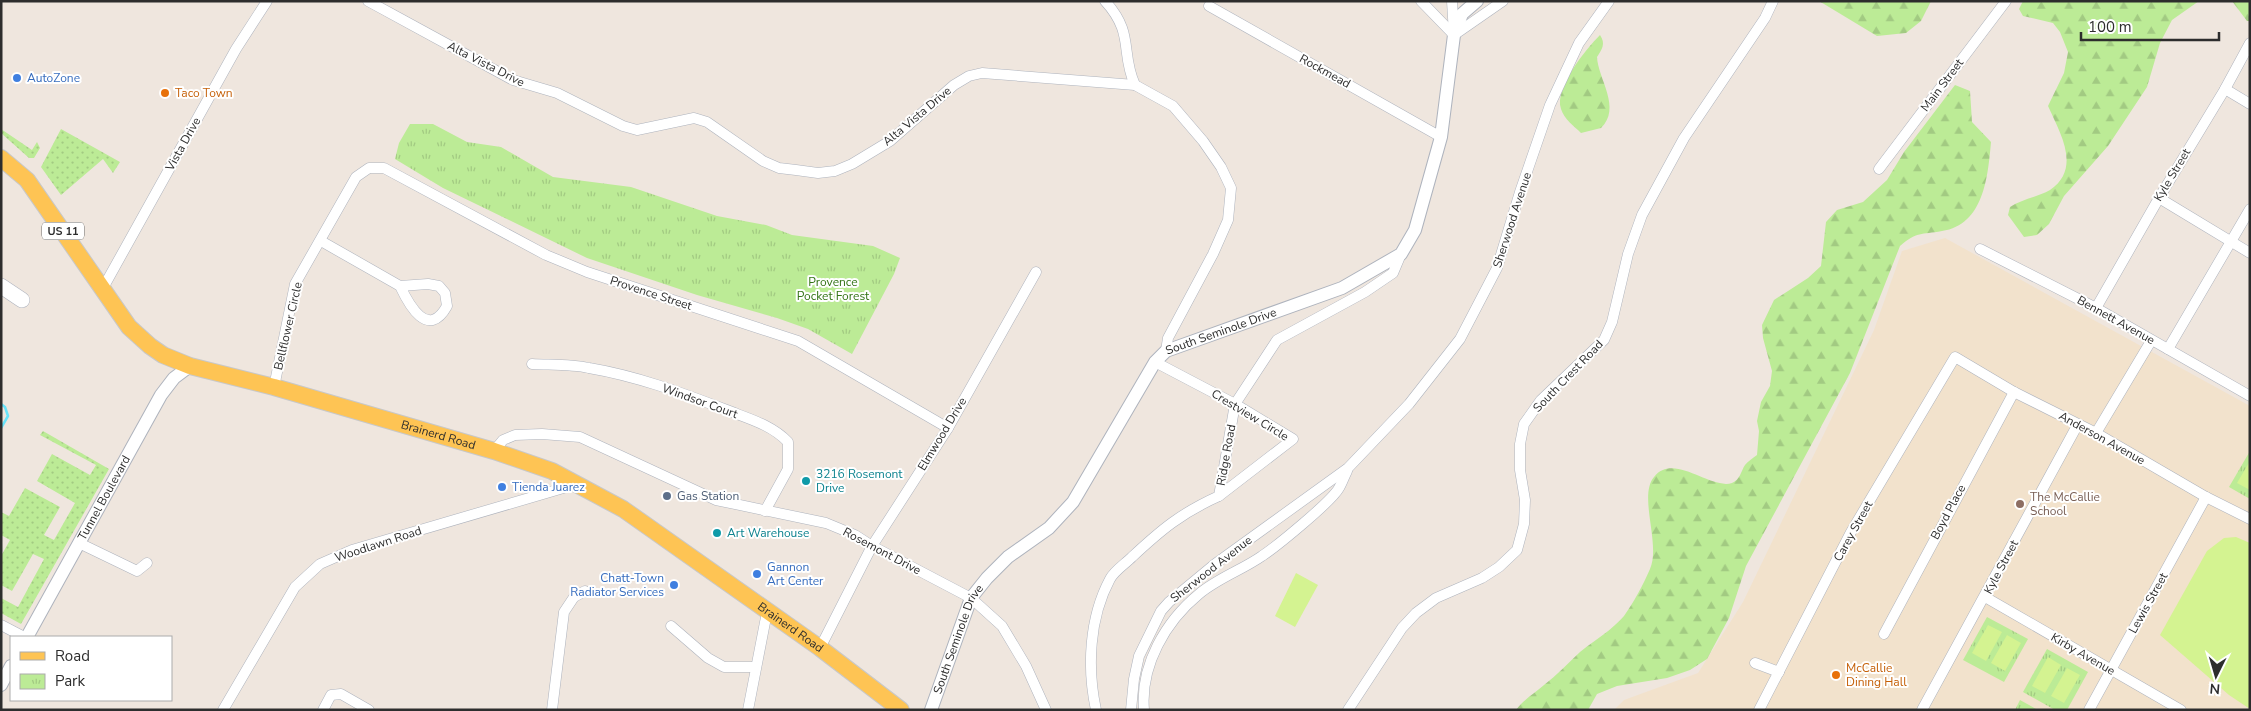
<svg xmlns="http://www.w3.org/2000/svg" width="2251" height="711" font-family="'Nunito Sans',sans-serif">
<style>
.education{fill:#f2e2cc}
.grass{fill:url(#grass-dots)}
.forest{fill:url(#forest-firs)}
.park{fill:url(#park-tufts)}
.pitch{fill:#d4f391}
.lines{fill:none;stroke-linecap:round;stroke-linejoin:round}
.stream{stroke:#68e3fa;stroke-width:2.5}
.minor-casing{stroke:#aeb3bd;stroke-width:11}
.tertiary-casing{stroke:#aeb3bd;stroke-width:14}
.secondary-casing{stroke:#aeb3bd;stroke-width:16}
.primary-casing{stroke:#c8c8c8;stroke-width:18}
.minor{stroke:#fff;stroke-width:10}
.tertiary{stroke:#fff;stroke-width:12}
.secondary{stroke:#fff;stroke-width:15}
.primary{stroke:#fec454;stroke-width:16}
.shop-dot{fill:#3f7fe0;stroke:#fff;stroke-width:2}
.food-dot{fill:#e8710a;stroke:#fff;stroke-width:2}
.culture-dot{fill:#0f9aa8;stroke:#fff;stroke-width:2}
.service-dot{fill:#5c6f8a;stroke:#fff;stroke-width:2}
.education-dot{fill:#8d6e63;stroke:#fff;stroke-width:2}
.labels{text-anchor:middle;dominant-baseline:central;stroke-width:4;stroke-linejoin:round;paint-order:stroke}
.shield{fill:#fff;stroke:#6c6c6c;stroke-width:1}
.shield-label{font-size:11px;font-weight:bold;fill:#2d2d2d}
.street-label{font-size:12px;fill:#2d2d2d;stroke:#fff}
.shop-label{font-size:12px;fill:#366cbe;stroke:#fff;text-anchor:start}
.food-label{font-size:12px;fill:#c56008;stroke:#fff;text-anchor:start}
.park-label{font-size:12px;fill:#327314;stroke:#fff}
.culture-label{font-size:12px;fill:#0d838f;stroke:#fff;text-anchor:start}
.service-label{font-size:12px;fill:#4e5e75;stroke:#fff;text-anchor:start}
.education-label{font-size:12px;fill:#785e54;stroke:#fff;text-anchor:start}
</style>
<defs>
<pattern id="grass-dots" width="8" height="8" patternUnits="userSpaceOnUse" patternTransform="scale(1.25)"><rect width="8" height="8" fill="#bceb96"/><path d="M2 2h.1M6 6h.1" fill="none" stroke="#a2ca82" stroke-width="1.8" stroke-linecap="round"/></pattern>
<pattern id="forest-firs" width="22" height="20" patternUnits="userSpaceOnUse" patternTransform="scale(1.25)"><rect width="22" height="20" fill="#bceb96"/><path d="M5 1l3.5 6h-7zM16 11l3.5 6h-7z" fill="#a2ca82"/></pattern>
<pattern id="park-tufts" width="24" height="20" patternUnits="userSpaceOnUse" patternTransform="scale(1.25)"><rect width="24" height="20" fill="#bceb96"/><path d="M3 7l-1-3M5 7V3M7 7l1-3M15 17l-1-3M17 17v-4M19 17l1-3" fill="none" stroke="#a2ca82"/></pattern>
</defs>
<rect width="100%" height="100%" fill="#efe6de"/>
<!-- education -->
<path class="education" d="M1945 238 2250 406V710H1614L1624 700 1698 673 1743 602 1874 330 1902 251Z"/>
<!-- grass -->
<g class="grass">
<path d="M1 129 32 150 37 142 40 148 34 158H29L1 133Z"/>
<path d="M61 129 120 162 113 173 103 159 61 195 41 167Z"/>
<path d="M43 431 109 469 21 624 1 613V598L18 607 44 559 33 554 12 591 1 585V556L10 540 1 535V512L9 516 25 488 60 507 44 535 54 540 75 503 37 481 52 454 90 475 96 465 40 435Z"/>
</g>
<!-- forest -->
<g class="forest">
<path d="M1819 1H1931L1921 21 1906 33 1877 36Z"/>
<path d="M2023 1H2199L2172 20 2160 43 2147 87 2108 146 2064 196 2049 224 2037 235 2024 237 2008 215 2010 207C2022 199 2038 197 2050 190 2082 168 2060 133 2048 106L2064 73 2068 52 2060 32 2053 23 2023 16 2019 9Z"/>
<path d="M2232 1H2250V21H2247Z"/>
<path d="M1600 35C1606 44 1602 49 1597 57 1598 79 1622 108 1601 128L1581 133C1574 126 1564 119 1561 109 1554 88 1586 49 1600 35Z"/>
<path d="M1955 85 1970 91 1972 122 1991 142C1988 176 1984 225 1942 231 1921 235 1917 231 1900 246L1850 373 1746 566 1729 618 1707 659 1690 670 1667 678 1617 686 1597 694 1588 710H1516C1524 699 1534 694 1544 685 1557 675 1568 663 1580 652 1595 640 1612 630 1624 616 1634 602 1643 585 1650 569 1661 544 1638 496 1654 477 1674 452 1710 490 1732 483 1740 480 1741 471 1745 465 1748 461 1753 458 1757 455L1759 431 1757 421 1761 402 1770 386 1772 371 1763 338 1762 325 1774 300 1808 278 1821 266 1826 222 1837 210 1863 202 1887 180 1904 152Z"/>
</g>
<!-- park -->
<g class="park">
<path d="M410 124H433L467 142 501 147 553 177 631 187 717 216 766 225 792 235 873 246 900 258 894 274 852 354 808 329 777 318 697 295 587 258 443 188 395 159 399 143Z"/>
<path d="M2250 451V499L2229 487Z"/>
<path d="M1987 617 2028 639 2004 682 1963 660Z"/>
<path d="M2047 649 2088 672 2067 710H2055L2023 692Z"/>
<path d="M2020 700 2038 710H2015Z"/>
</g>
<!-- pitch -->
<g class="pitch">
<path d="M2250 461V490L2237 483Z"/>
<path d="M2236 537 2250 543V709L2229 695 2160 635 2207 551 2224 538Z"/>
<path d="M1296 573 1318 585 1295 627 1275 616Z"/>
<path d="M1988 625 2002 632 1986 661 1972 653Z"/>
<path d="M2007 635 2021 643 2005 671 1991 663Z"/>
<path d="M2048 657 2061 665 2045 693 2032 686Z"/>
<path d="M2067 668 2080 675 2064 703 2051 696Z"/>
</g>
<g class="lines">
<!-- stream -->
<path class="stream" d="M1 404 5 407 8 416 1 428"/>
<!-- minor casing -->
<g class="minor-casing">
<g id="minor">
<path d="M368 1 513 80 557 93 623 126 637 130 694 118 707 122 763 161 779 168 796 170 818 173 835 171 852 164 890 141 954 85 969 76 982 73 1135 85 1173 106 1203 141 1221 167 1231 188 1228 220 1213 254 1168 338 1166 351"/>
<path d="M1105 1C1135 34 1120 52 1135 85"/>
<path d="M1421 1 1454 35"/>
<path d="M1452 1 1454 34"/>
<path d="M1209 6 1441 137"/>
<path d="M1454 35 1503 1"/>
<path d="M2225 89 2250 104"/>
<path d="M1879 169 2006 1"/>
<path d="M2159 198 2250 253"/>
<path d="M321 241 400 286 428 284 439 286 445 293 447 306C428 340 409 305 400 286"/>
<path d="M1980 249 2096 308 2250 396"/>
<path d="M103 288 236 49 267 1"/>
<path d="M2096 308 2159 198 2225 89 2250 43"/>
<path d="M2168 349 2250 209"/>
<path d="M1155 362 1235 404 1293 439 1219 496"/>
<path d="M532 364C551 365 571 364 589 368 636 376 680 392 724 409 746 418 771 424 788 442V469L765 511"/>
<path d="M274 387 295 284 356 177 369 168H384L546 255 587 272 798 341 948 428"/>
<path d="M2096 433 2151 341"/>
<path d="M494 451 503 440 515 435 542 434 580 437 716 500 826 523 855 535 872 546 971 598 1002 626 1026 666 1046 710"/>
<path d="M79 543 137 571 147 563"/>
<path d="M1985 597 2181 710"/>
<path d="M1 625 24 637"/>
<path d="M671 626 708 658 724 667H755"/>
<path d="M1884 634 2014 392"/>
<path d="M820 648 872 546 948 428 1036 272"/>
<path d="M1755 663 1779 672"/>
<path d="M223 710 295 587 320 564 352 550 577 484"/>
<path d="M323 710 331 695 341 694 369 710"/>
<path d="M552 710 564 612 574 597 585 591"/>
<path d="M748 710 767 612"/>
<path d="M1096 710C1087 668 1089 618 1110 579 1114 571 1125 564 1132 557 1161 530 1181 513 1219 496L1235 404 1277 340 1365 292 1393 273 1401 254"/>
<path d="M1131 710 1134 679 1139 656 1161 611 1169 602 1215 564 1348 468 1409 404 1460 339 1497 268 1520 192 1550 105 1579 43 1609 1"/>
<path d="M1144 710C1140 665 1166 621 1199 594 1218 578 1242 570 1262 556 1277 546 1331 502 1339 488 1342 483 1344 477 1347 471"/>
<path d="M1348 710 1402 628 1416 613 1436 598 1482 578 1499 567 1517 550 1524 524 1525 500 1520 470V444L1524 424 1541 400 1604 340 1612 322 1628 254 1642 215 1684 138 1765 18 1773 1"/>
<path d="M1759 710 1851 532 1955 357 2014 392 2096 433 2206 497 2250 519"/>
<path d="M1922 710 2078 424"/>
<path d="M2089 710 2206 497"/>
</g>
</g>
<!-- tertiary casing -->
<g class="tertiary-casing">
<g id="tertiary">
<path id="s1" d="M27 637 161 395 174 378 190 366"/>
<path d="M1 685 11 666"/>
<path id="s2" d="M931 710 971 598 987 578 1008 557 1049 528 1073 502 1155 362 1166 351 1342 288 1401 254 1415 230 1441 137 1454 35 1462 14 1477 1"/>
</g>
</g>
<!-- secondary casing -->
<g class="secondary-casing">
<path id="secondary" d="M1 286 22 300"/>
</g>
<!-- primary casing -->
<g class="primary-casing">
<g id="primary">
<path id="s3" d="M1 158 27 180 129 327 150 346 163 355 190 366 274 387 494 451 552 471 623 509 820 648 901 710"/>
</g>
</g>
<!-- minor -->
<use href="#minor" class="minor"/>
<!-- tertiary -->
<use href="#tertiary" class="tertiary"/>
<!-- secondary -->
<use href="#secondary" class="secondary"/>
<!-- primary -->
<use href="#primary" class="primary"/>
</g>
<!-- markers -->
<g class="shop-dot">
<circle cx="17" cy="78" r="5"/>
<circle cx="502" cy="487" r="5"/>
<circle cx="757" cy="574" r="5"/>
<circle cx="674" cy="585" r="5"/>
</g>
<g class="food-dot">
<circle cx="165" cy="93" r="5"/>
<circle cx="1836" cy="675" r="5"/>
</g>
<g class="culture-dot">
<circle cx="806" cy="481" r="5"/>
<circle cx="717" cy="533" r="5"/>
</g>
<circle class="service-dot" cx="667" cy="496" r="5"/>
<circle class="education-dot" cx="2020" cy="504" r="5"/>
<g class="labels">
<!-- shield labels -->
<rect class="shield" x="42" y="222.5" width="42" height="17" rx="4"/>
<g class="shield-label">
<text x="63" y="231">US 11</text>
</g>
<!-- street labels -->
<g class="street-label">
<text transform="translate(486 64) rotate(27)">Alta Vista Drive</text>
<text transform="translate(1325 71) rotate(29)">Rockmead</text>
<text transform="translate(1942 85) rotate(-53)">Main Street</text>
<text transform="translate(917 116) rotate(-40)">Alta Vista Drive</text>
<text transform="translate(183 144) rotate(-61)">Vista Drive</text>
<text transform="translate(2172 175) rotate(-59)">Kyle Street</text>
<text transform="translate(1512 220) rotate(-72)">Sherwood Avenue</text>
<text transform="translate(651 293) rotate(18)">Provence Street</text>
<text transform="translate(2116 320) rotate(29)">Bennett Avenue</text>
<text transform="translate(288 326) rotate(-77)">Bellflower Circle</text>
<text stroke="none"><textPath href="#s2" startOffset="496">South Seminole Drive</textPath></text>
<text transform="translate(1568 376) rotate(-46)">South Crest Road</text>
<text transform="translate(700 401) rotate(20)">Windsor Court</text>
<text transform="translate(1250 415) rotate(31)">Crestview Circle</text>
<text stroke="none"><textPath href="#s3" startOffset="544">Brainerd Road</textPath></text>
<text transform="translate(942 434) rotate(-59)">Elmwood Drive</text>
<text transform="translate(2102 438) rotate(29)">Anderson Avenue</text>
<text transform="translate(1226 455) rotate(-80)">Ridge Road</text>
<text stroke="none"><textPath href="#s1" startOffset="159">Tunnel Boulevard</textPath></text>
<text transform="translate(1948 512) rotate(-62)">Boyd Place</text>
<text transform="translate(1853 531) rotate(-61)">Carey Street</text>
<text transform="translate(378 544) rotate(-18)">Woodlawn Road</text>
<text transform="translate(882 551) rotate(28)">Rosemont Drive</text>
<text transform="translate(2001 567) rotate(-62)">Kyle Street</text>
<text transform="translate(1211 569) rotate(-38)">Sherwood Avenue</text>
<text transform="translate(2148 603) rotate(-61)">Lewis Street</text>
<text stroke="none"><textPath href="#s3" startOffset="949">Brainerd Road</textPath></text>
<text stroke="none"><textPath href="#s2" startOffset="76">South Seminole Drive</textPath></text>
<text transform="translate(2083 654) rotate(30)">Kirby Avenue</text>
</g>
<!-- shop labels -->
<g class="shop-label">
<text x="27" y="78">AutoZone</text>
<text x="512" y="487">Tienda Juarez</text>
<text x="767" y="567">Gannon<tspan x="767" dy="14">Art Center</tspan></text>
<text x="664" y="578" text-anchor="end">Chatt-Town<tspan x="664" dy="14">Radiator Services</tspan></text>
</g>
<!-- food labels -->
<g class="food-label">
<text x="175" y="93">Taco Town</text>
<text x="1846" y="668">McCallie<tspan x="1846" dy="14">Dining Hall</tspan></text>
</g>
<!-- park labels -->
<g class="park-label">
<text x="833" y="282">Provence<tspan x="833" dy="14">Pocket Forest</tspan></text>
</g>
<!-- culture labels -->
<g class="culture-label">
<text x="816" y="474">3216 Rosemont<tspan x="816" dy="14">Drive</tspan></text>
<text x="727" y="533">Art Warehouse</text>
</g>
<!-- service labels -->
<g class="service-label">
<text x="677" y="496">Gas Station</text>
</g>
<!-- education labels -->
<g class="education-label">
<text x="2030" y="497">The McCallie<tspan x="2030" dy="14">School</tspan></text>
</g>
</g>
<!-- border -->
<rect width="2251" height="711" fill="none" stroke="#2d2d2d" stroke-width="5"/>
<!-- legend -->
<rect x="10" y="636" width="162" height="65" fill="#ffffff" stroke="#ababab"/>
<rect x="20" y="652" width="25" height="8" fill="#fec454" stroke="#ababab"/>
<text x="55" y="661" font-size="15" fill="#2d2d2d">Road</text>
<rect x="20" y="674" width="25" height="15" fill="url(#park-tufts)" stroke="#ababab"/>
<text x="55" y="686" font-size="15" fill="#2d2d2d">Park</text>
<!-- north arrow -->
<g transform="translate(2216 676) rotate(185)" stroke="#ffffff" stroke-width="4" paint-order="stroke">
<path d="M0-4L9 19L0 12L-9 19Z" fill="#2d2d2d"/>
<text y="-8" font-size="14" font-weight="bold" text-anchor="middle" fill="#2d2d2d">N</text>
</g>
<!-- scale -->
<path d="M2081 32v8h138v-8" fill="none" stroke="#2d2d2d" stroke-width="2.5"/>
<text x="2088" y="32" font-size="15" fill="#2d2d2d" stroke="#ffffff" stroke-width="4" paint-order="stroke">100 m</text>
</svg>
